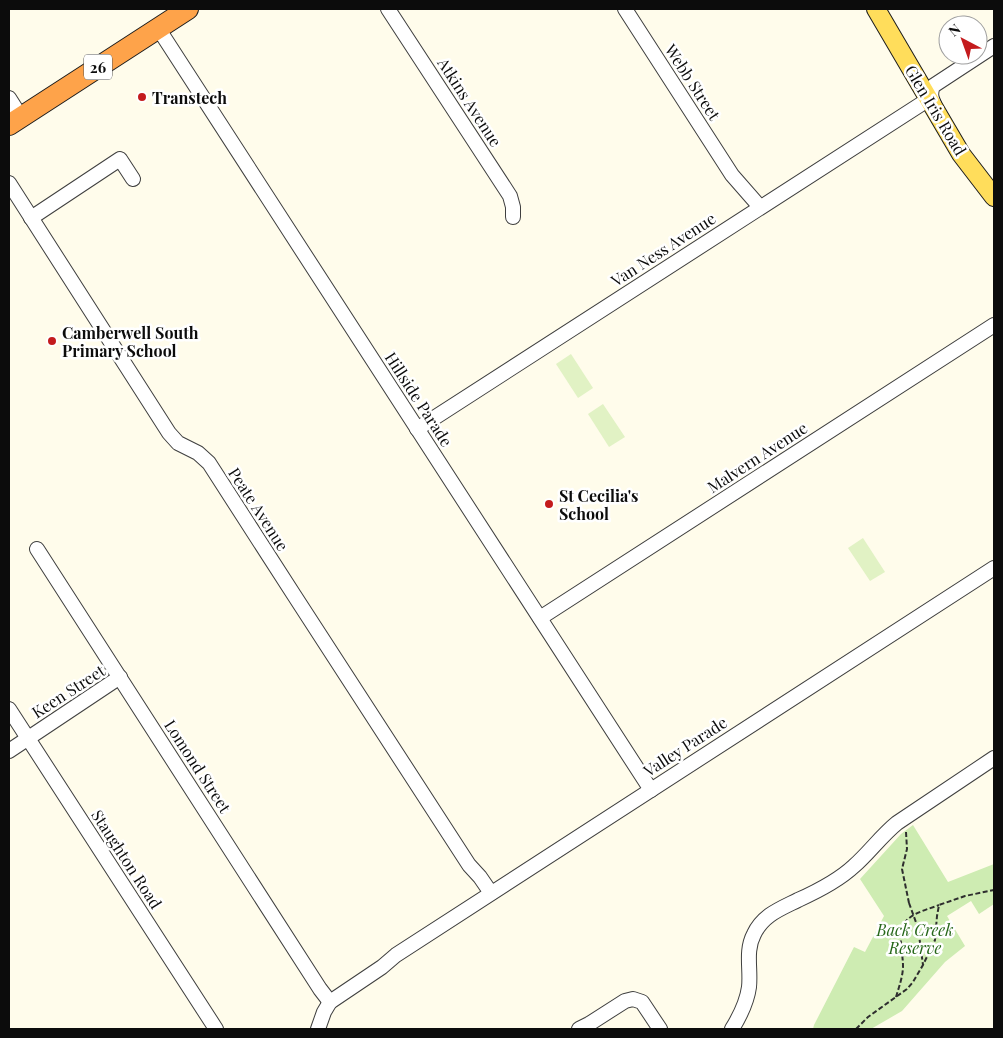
<svg xmlns="http://www.w3.org/2000/svg" width="1003" height="1038" font-family="'Playfair Display',serif">
<style>
.green{fill:#ceecb2}
.pitch{fill:#e1f2c4}
.lines{fill:none;stroke-linecap:round;stroke-linejoin:round}
.minor-casing{stroke:#3f3f3f;stroke-width:16}
.major-casing{stroke:#1d1d1d;stroke-width:20}
.highway-casing{stroke:#1d1d1d;stroke-width:22}
.path{stroke:#2e2e2e;stroke-width:2;stroke-dasharray:5 2.5;stroke-linecap:butt}
.minor{stroke:#fff;stroke-width:14}
.major{stroke:#ffdd5b;stroke-width:18}
.highway{stroke:#fea34a;stroke-width:20}
.path-bridge{stroke:#2e2e2e;stroke-width:2;stroke-dasharray:5 2.5;stroke-linecap:butt}
.poi-dot{fill:#c41b1d;stroke:#fff;stroke-width:2}
.labels{text-anchor:middle;dominant-baseline:central;stroke-width:5;stroke-linejoin:round;paint-order:stroke}
.shield{fill:#fff;stroke:#555;stroke-width:1}
.shield-label{font-size:15px;font-weight:bold;fill:#0c0c0c}
.street-label{font-size:16px;fill:#0c0c0c;stroke:#fff}
.poi-label{font-size:16px;font-weight:bold;fill:#0c0c0c;stroke:#fff;text-anchor:start}
.park-label{font-size:16px;font-style:italic;fill:#266719;stroke:#fff}
</style>
<rect width="100%" height="100%" fill="#fffceb"/>
<!-- green -->
<path class="green" d="M913 825 948 882 994 864V904L979 914 971 901 947 916 965 946 945 962 902 1011 871 1029H813L814 1025 854 947 865 952 884 916 860 879 901 834Z"/>
<!-- pitch -->
<g class="pitch">
<path d="M571 354 593 388 578 398 556 364Z"/>
<path d="M603 404 625 437 609 447 588 414Z"/>
<path d="M863 538 885 572 870 581 848 548Z"/>
</g>
<g class="lines">
<!-- minor casing -->
<g class="minor-casing">
<g id="minor">
<path d="M388 9 510 196 513 207V217"/>
<path d="M625 9 732 175 760 207"/>
<path d="M158 28 651 790"/>
<path d="M9 98 21 117"/>
<path d="M934 104C931 97 930 94 933 86L994 46"/>
<path d="M9 183 169 433 178 443 198 453 209 463 294 595 469 865 480 877 491 893"/>
<path d="M31 218 120 159 133 179"/>
<path d="M417 429 929 99"/>
<path d="M37 549 320 989 330 1002"/>
<path d="M540 618 994 325"/>
<path d="M9 709 216 1029"/>
<path d="M9 751 120 677"/>
<path d="M318 1029 324 1012 330 1002 382 967 396 955 994 568"/>
<path d="M579 1029 589 1024 625 1001 633 999 642 1002 660 1029"/>
<path d="M732 1029C740 1016 747 1002 749 987 751 969 745 951 754 934 763 915 780 909 798 900 818 891 838 881 854 866 869 853 881 836 897 823L994 758"/>
</g>
</g>
<!-- major casing -->
<g class="major-casing">
<path id="major" d="M876 9 961 154 994 197"/>
</g>
<!-- highway casing -->
<g class="highway-casing">
<path id="highway" d="M9 125 188 9"/>
</g>
<!-- path -->
<g class="path">
<path d="M906 832 907 849 902 869 909 903"/>
<path d="M917 925 919 935 923 965"/>
<path d="M896 997C899 987 903 976 903 966 903 951 896 933 907 920 915 912 929 909 939 905"/>
<path d="M856 1029 868 1017 907 989 913 982 923 965 935 940 937 916 939 905 965 896 994 890"/>
</g>
<!-- minor -->
<use href="#minor" class="minor"/>
<!-- major -->
<use href="#major" class="major"/>
<!-- highway -->
<use href="#highway" class="highway"/>
<!-- path-bridge -->
<path class="path-bridge" d="M909 903 917 925"/>
</g>
<!-- markers -->
<g class="poi-dot">
<circle cx="142" cy="97" r="5"/>
<circle cx="52" cy="341" r="5"/>
<circle cx="549" cy="504" r="5"/>
</g>
<g class="labels">
<!-- shield labels -->
<rect class="shield" x="84" y="54.5" width="28" height="25" rx="4"/>
<g class="shield-label">
<text x="98" y="67">26</text>
</g>
<!-- street labels -->
<g class="street-label">
<text transform="translate(693 82) rotate(57)">Webb Street</text>
<text transform="translate(470 102) rotate(57)">Atkins Avenue</text>
<text transform="translate(936 110) rotate(59)">Glen Iris Road</text>
<text transform="translate(663 249) rotate(-33)">Van Ness Avenue</text>
<text transform="translate(419 399) rotate(57)">Hillside Parade</text>
<text transform="translate(757 457) rotate(-33)">Malvern Avenue</text>
<text transform="translate(259 509) rotate(57)">Peate Avenue</text>
<text transform="translate(68 691) rotate(-33)">Keen Street</text>
<text transform="translate(685 746) rotate(-33)">Valley Parade</text>
<text transform="translate(198 766) rotate(57)">Lomond Street</text>
<text transform="translate(127 859) rotate(57)">Staughton Road</text>
</g>
<!-- poi labels -->
<g class="poi-label">
<text x="152" y="97">Transtech</text>
<text x="62" y="332">Camberwell South<tspan x="62" dy="18">Primary School</tspan></text>
<text x="559" y="495">St Cecilia's<tspan x="559" dy="18">School</tspan></text>
</g>
<!-- park labels -->
<g class="park-label">
<text x="915" y="929">Back Creek<tspan x="915" dy="18">Reserve</tspan></text>
</g>
</g>
<!-- border -->
<rect width="1003" height="1038" fill="none" stroke="#0c0c0c" stroke-width="20"/>
<!-- north arrow -->
<g transform="translate(963 40) rotate(319)"><circle r="24" fill="#ffffff" stroke="#9e9e9e"/>
<path d="M0-4L9 19L0 12L-9 19Z" fill="#c41b1d"/>
<text y="-8" font-size="14" font-weight="bold" text-anchor="middle" fill="#0c0c0c">N</text>
</g>
</svg>
